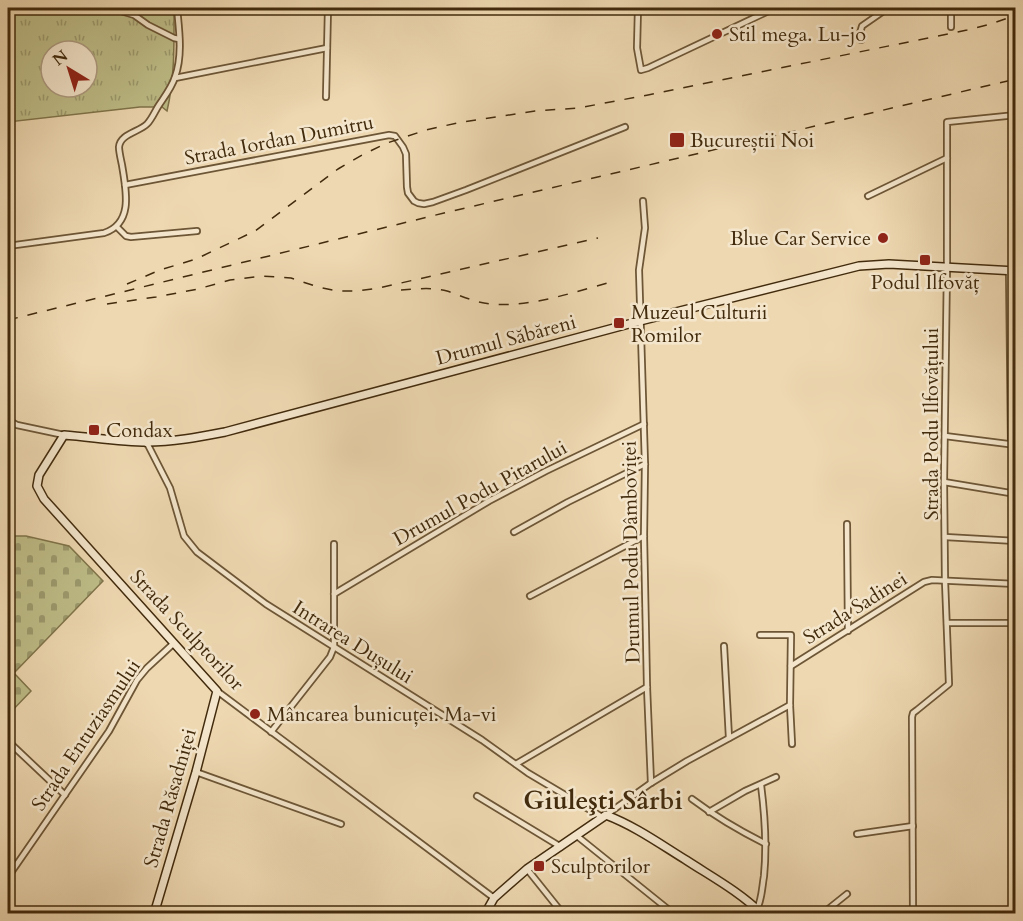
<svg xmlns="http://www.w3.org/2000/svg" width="1023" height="921" font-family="Cardo,serif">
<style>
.grass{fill:url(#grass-tufts);stroke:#80744a;stroke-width:1.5;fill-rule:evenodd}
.cemetery{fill:url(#cemetery-stones);stroke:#80744a;stroke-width:1.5}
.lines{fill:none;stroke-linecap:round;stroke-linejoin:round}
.minor-casing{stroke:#6d5636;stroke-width:8}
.secondary-casing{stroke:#422b0d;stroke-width:10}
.minor{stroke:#f4e6cc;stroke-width:4.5}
.secondary{stroke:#f4e6cc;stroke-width:7}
.rail{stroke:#422b0d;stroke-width:1.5;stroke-dasharray:10 10;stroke-linecap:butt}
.poi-dot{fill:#8f2418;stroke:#f4e6cc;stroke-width:2}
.labels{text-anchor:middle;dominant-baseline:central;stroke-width:5;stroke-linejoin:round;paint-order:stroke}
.poi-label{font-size:20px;fill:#422b0d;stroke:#f4e6cc;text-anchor:start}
.street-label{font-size:20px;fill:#422b0d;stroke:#f4e6cc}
.district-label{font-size:26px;font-weight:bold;fill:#422b0d;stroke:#f4e6cc}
</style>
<defs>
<pattern id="grass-tufts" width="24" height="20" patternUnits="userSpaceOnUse" patternTransform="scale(1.5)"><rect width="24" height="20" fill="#bebd88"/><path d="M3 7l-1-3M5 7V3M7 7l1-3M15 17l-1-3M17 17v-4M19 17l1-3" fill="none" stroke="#9c9a6e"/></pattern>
<pattern id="cemetery-stones" width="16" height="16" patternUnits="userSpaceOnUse" patternTransform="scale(1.5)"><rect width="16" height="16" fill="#bebd88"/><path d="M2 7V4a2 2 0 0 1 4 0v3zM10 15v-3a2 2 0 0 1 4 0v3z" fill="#9c9a6e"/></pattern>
</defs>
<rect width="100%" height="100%" fill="#eed8b1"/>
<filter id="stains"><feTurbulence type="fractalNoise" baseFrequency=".00333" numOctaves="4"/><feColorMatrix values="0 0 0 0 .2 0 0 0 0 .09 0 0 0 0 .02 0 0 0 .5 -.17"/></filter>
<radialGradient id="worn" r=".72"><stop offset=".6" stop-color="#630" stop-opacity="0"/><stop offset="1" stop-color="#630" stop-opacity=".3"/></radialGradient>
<!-- grass -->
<path class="grass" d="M8 8H174C174 42 175 77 167 111L162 107H140L8 122ZM51 51H87V87H51Z"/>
<!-- cemetery -->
<path class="cemetery" d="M8 536H26L69 546 103 581 14 673 31 691 8 715Z"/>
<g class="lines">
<!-- minor casing -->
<g class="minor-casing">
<g id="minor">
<path d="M111 8 134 15 148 25 174 38 179 39"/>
<path d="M638 8 637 48 641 70 648 68 775 8"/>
<path d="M951 27V8"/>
<path d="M861 40 860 33 862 26 888 8"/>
<path d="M175 78 327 48"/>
<path d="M326 97 328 8"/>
<path d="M125 185 389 135 395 136 403 147 406 154 407 187 408 193 414 201 418 203 424 204 433 202 466 190 625 127"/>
<path d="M868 196 947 158"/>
<path d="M643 201 645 228 639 270 645 464 644 536 647 687 651 783"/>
<path d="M117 227 126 236 131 237 197 231"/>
<path d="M8 246 104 233C134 223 126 190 122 165 121 160 119 152 119 147 120 134 139 132 147 124 152 119 155 111 159 105 165 96 172 87 175 77 183 55 179 29 177 8"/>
<path d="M1009 271 1011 444"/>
<path d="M8 420 17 425 64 435"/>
<path d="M945 436 1016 445"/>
<path d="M144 442 148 445 170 488 184 536 197 552 266 604 482 740 528 773 602 817"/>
<path d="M944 482 1016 494"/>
<path d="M847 524 848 631"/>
<path d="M514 532 568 502 645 464"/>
<path d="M945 537 1016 541"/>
<path d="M334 594 489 501 546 471 644 424"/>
<path d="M530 596 644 536"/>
<path d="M947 623H1016"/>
<path d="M760 635H791L790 705 792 744"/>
<path d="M724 646 729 738"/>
<path d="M791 666 924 582 932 580 1016 584"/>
<path d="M217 691 494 898"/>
<path d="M271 732 330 657 334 647V544"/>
<path d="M11 744 65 795"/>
<path d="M516 764 647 687"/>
<path d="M196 772 341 824"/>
<path d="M477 796 561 847"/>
<path d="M692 799C716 817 740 831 766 844"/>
<path d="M709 812 745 791 776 777"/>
<path d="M606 815 651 783 687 761 790 705"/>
<path d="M857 834 913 826"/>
<path d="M577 836 674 914"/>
<path d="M527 869 563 914"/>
<path d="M8 877 109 731 137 680 147 668 174 643"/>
<path d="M757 909C762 899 762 887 764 876 767 845 765 816 761 785"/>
<path d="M822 914 847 894"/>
<path d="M913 914 912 717 913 713 917 710 949 684 945 581 944 482 947 267V122L1016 115"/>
</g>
</g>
<!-- secondary casing -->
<g class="secondary-casing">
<g id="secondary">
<path d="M154 914 196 772 217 691 44 499 37 486 39 475 64 435C91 437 120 442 147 442 174 442 199 437 225 432L640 321 859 266 889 264 1016 271"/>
<path d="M485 914 494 898 527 869 606 815C635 826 660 844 686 860 712 877 740 892 762 914"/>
</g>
</g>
<!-- minor -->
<use href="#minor" class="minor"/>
<!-- secondary -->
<use href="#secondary" class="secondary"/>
<!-- rail -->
<g class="rail">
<path d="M127 284 160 270 196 259 255 231 338 169 364 154 387 143 426 130 457 123 535 111 578 108 648 95 967 30 991 24 1016 15"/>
<path d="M401 290C416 289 432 287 447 291 462 296 476 303 492 304 530 308 577 291 615 281"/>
<path d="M107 304 156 297 198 289 230 280 262 276 291 278 318 287 337 291H357L379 288 598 238"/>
<path d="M8 320 444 213 1016 79"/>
</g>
</g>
<!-- markers -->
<g class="poi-dot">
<circle cx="717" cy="34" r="6"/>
<rect x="669" y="132" width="16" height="16" rx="3"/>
<circle cx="883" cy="238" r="6"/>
<rect x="919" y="254" width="12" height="12" rx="3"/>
<rect x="613" y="317" width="12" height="12" rx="3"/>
<rect x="88" y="424" width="12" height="12" rx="3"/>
<circle cx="255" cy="714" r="6"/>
<rect x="533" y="860" width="12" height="12" rx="3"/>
</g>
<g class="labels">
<!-- poi labels -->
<g class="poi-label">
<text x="729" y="34">Stil mega. Lu-jo</text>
<text x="690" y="140">Bucureștii Noi</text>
<text x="871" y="238" text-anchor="end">Blue Car Service</text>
<text x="925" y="282" text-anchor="middle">Podul Ilfovăț</text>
<text x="631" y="312">Muzeul Culturii<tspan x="631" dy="23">Romilor</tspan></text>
<text x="106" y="430">Condax</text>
<text x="267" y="714">Mâncarea bunicuței. Ma-vi</text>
<text x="551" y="866">Sculptorilor</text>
</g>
<!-- street labels -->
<g class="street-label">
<text transform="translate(279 140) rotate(-11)">Strada Iordan Dumitru</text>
<text transform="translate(506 340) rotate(-15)">Drumul Săbăreni</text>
<text transform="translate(931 424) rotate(-90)">Strada Podu Ilfovățului</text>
<text transform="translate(480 493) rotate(-29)">Drumul Podu Pitarului</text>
<text transform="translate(631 552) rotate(-91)">Drumul Podu Dâmboviței</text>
<text transform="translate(855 608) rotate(-32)">Strada Sadinei</text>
<text transform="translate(187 630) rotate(47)">Strada Sculptorilor</text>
<text transform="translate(353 642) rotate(32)">Intrarea Dușului</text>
<text transform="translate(86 735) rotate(-56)">Strada Entuziasmului</text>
<text transform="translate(170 798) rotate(-74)">Strada Răsadniței</text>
</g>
<!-- district labels -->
<g class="district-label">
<text x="603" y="800">Giuleşti Sârbi</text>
</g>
</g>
<!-- margin -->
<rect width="1023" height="921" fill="none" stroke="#eed8b1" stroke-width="30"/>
<rect x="9" y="9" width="1005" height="903" fill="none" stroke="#422b0d" stroke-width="3"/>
<rect x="15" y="15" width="993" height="891" fill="none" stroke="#422b0d" stroke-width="1.5"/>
<!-- north arrow -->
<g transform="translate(69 69) rotate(322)"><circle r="28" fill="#f4e6cc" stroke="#ad9b80" stroke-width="1.5"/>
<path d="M0-4.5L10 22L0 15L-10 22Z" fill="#8f2418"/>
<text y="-9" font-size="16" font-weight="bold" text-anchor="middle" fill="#422b0d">N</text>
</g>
<rect width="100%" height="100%" filter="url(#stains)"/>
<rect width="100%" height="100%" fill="url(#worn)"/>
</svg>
